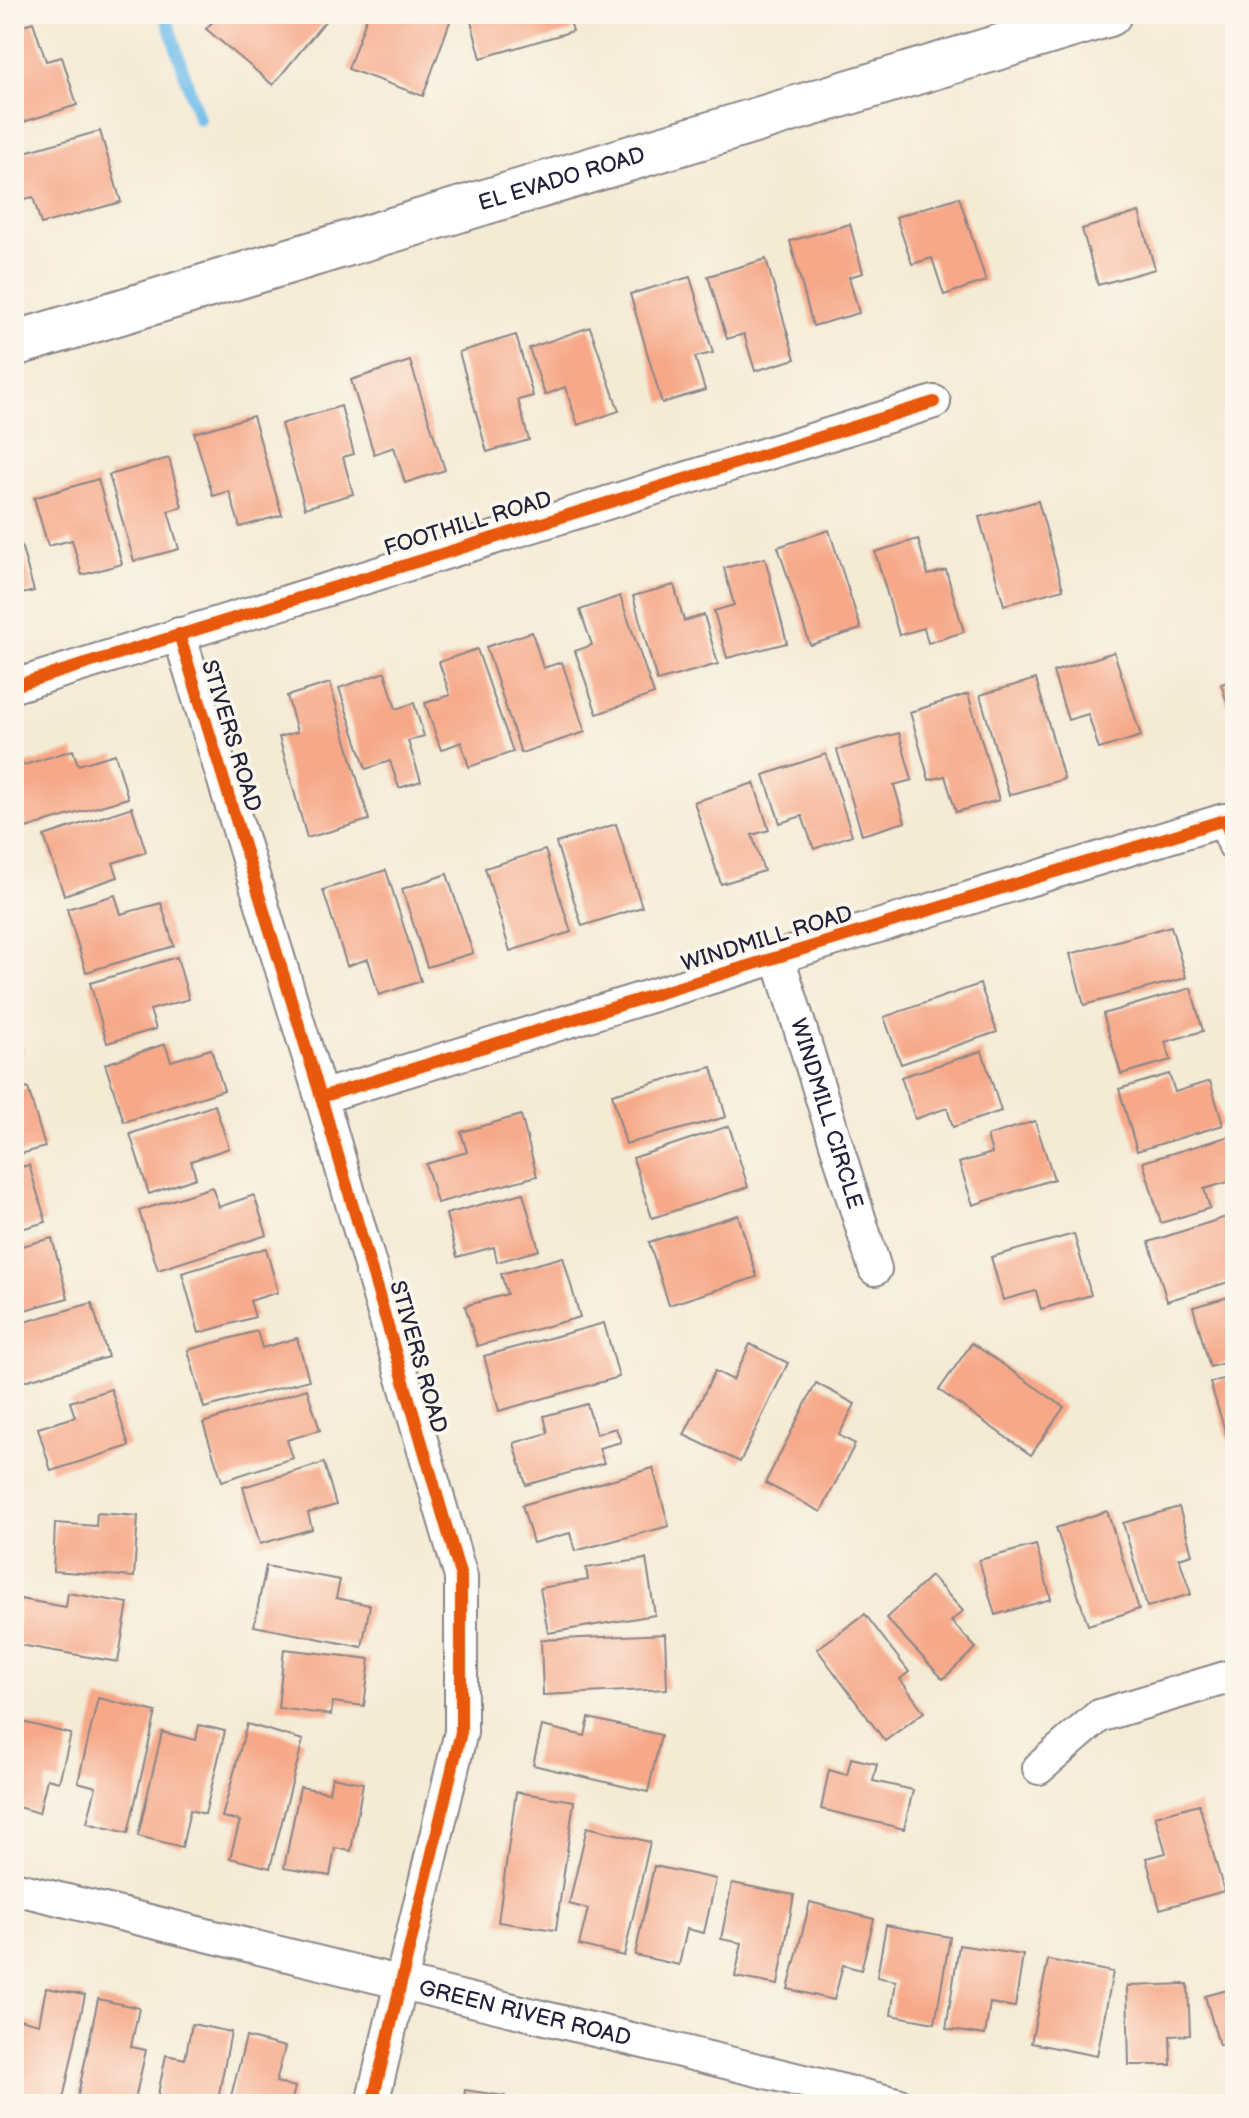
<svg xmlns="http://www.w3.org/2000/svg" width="1249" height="2118" font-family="'Balsamiq Sans',sans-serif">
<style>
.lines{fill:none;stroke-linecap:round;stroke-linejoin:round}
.stream{stroke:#71beeb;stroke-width:12}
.building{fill:#f6a888}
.minor-casing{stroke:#8b8688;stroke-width:36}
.secondary-casing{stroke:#8b8688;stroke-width:48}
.minor{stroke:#fff;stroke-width:32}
.secondary{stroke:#fff;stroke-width:44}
.cycleway-casing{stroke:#fbf7ec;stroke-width:17}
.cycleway{stroke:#e8590c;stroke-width:12}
.labels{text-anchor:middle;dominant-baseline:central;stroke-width:7;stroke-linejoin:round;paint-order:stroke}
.street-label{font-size:22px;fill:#22223b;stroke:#fbf7ec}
</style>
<rect width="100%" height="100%" fill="#fbf7ec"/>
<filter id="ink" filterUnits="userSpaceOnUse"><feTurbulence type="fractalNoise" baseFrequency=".0125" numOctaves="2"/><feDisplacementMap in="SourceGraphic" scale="16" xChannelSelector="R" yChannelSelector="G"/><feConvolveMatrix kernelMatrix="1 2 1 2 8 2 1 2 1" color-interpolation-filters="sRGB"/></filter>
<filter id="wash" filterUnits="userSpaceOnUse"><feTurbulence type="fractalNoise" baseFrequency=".006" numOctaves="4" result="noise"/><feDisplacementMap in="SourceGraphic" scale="32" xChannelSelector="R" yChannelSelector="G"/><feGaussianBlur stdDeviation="1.8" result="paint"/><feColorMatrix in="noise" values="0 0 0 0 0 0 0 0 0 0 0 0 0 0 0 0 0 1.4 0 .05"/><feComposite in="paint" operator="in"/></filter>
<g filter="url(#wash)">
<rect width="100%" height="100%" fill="#f4ebd5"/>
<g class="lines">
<!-- stream -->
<path class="stream" d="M165 14 199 119"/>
</g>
<g id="blocks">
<!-- building -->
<g class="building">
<path d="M219 14H331L273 85 206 29Z"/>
<path d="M368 14H446L452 16 423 96 348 69Z"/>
<path d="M469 14H568L573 31 481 58Z"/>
<path d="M33 22 46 61 62 57 77 105 14 125V28Z"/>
<path d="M100 131 121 202 41 224 33 197 14 202V155Z"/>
<path d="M959 197 986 281 944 295 932 258 912 264 896 217Z"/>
<path d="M1139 212 1155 269 1098 285 1082 229Z"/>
<path d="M850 224 863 273 849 277 859 313 813 326 790 241Z"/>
<path d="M766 259 795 359 755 371 744 334 727 339 708 276Z"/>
<path d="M690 277 713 353 695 357 705 390 662 403 630 294Z"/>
<path d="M590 327 619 411 578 425 565 387 545 395 529 348Z"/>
<path d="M516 335 533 396 518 400 529 440 487 452 459 352Z"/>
<path d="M410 361 445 470 405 483 394 447 374 454 351 380Z"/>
<path d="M341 406 354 454 343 457 353 494 305 508 281 424Z"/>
<path d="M253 416 282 515 240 527 229 491 213 496 194 433Z"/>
<path d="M169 458 182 507 168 511 179 549 134 561 109 475Z"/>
<path d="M98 479 122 564 82 575 72 540 48 546 34 498Z"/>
<path d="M1038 501 1063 589 1004 605 979 517Z"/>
<path d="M14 520 34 591 14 596Z"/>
<path d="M829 530 861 629 810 645 778 547Z"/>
<path d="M918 539 928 575 946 570 964 632 928 643 924 628 899 635 875 552Z"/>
<path d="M765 558 787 643 727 658 714 611 734 605 724 568Z"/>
<path d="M674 585 684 621 704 615 718 664 657 681 633 596Z"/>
<path d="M620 596 654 694 597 714 575 651 592 645 580 610Z"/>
<path d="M532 632 543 668 562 662 585 732 521 753 486 647Z"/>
<path d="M477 649 513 752 469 767 461 742 441 750 425 703 450 695 439 662Z"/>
<path d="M1114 652 1141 736 1099 749 1088 714 1068 720 1053 672Z"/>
<path d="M385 672 396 709 414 703 424 736 408 741 421 781 399 788 390 761 366 769 339 688Z"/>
<path d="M1036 679 1064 779 1009 795 980 695Z"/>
<path d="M1235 679V723H1234L1221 684Z"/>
<path d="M330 683 369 820 307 838 279 737 297 732 287 696Z"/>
<path d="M968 694 999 800 956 812 945 776 929 780 910 712Z"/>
<path d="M899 733 912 780 894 785 905 822 862 835 837 750Z"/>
<path d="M73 750 78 765 115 754 128 798 26 828 14 788V768Z"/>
<path d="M826 754 852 835 814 849 802 816 780 823 764 775Z"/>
<path d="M754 783 769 830 752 835 764 871 721 884 694 802Z"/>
<path d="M132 807 146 852 113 863 118 877 64 895 44 836Z"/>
<path d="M616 824 642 907 582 926 556 843Z"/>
<path d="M545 850 571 932 510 951 485 868Z"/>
<path d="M386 870 421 981 379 995 368 959 347 966 323 890Z"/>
<path d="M447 874 473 953 427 967 402 889Z"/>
<path d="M115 895 121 914 161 903 174 946 86 972 67 909Z"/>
<path d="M1171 926 1186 978 1084 1005 1070 954Z"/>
<path d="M177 957 189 999 150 1010 156 1029 107 1043 90 983Z"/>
<path d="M980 984 997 1032 901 1064 884 1017Z"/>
<path d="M1191 988 1203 1031 1165 1042 1171 1060 1121 1074 1103 1014Z"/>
<path d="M18 1034 23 1050 14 1053V1036Z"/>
<path d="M165 1044 171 1061 211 1049 224 1090 124 1122 105 1064Z"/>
<path d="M982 1051 1001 1111 953 1127 947 1108 915 1119 901 1077Z"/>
<path d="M712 1067 726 1117 626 1144 612 1094Z"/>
<path d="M1169 1074 1175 1092 1210 1081 1223 1125 1137 1151 1119 1089Z"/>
<path d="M28 1088 45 1147 14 1156V1092Z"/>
<path d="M215 1105 229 1148 191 1161 196 1178 149 1194 130 1134Z"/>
<path d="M521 1115 537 1176 437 1203 426 1164 467 1152 461 1132Z"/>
<path d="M1035 1121 1054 1179 973 1205 959 1163 992 1153 987 1136Z"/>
<path d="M729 1126 748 1187 652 1218 633 1158Z"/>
<path d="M1230 1136 1235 1152V1180L1204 1189 1210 1208 1161 1223 1143 1162Z"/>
<path d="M29 1165 46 1222 14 1231V1169Z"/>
<path d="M212 1187 219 1207 254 1195 267 1235 158 1270 139 1211Z"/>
<path d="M523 1193 539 1250 497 1262 494 1247 457 1257 446 1214Z"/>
<path d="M738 1215 757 1277 669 1305 649 1242Z"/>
<path d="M1226 1217 1233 1235 1235 1234V1280L1167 1301 1149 1242Z"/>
<path d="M1074 1234 1091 1295 1041 1309 1036 1291 1003 1300 991 1257Z"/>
<path d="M52 1238 68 1298 14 1313V1248Z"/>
<path d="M266 1248 278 1292 250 1301 255 1317 199 1333 182 1273Z"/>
<path d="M563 1257 580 1317 477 1346 465 1306 507 1294 501 1274Z"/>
<path d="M1235 1295V1360L1210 1367 1193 1307Z"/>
<path d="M92 1303 108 1357 14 1384V1325Z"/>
<path d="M604 1323 619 1377 499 1411 484 1356Z"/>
<path d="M257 1331 262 1348 297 1338 309 1380 204 1408 188 1350Z"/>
<path d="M972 1343 1064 1407 1031 1455 939 1390Z"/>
<path d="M750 1344 788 1363 740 1462 684 1435 715 1371 733 1380Z"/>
<path d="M1235 1375V1441L1229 1443 1210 1383Z"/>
<path d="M816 1383 855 1404 839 1435 855 1444 821 1512 765 1483Z"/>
<path d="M111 1389 129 1446 51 1471 38 1428 75 1417 70 1402Z"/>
<path d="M307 1389 320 1430 287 1440 293 1458 222 1481 203 1423Z"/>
<path d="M587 1404 596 1434 616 1428 621 1442 599 1448 604 1463 526 1485 514 1443 548 1433 544 1416Z"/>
<path d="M324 1463 336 1505 308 1513 312 1529 260 1544 243 1487Z"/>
<path d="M653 1468 669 1526 575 1551 570 1533 533 1543 522 1505Z"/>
<path d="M1179 1507 1192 1554 1179 1558 1191 1594 1147 1607 1123 1523Z"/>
<path d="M1107 1511 1139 1609 1088 1625 1056 1528Z"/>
<path d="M97 1513 138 1516 134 1577 53 1571 55 1523 96 1526Z"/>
<path d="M1036 1545 1051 1599 995 1615 979 1560Z"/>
<path d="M646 1559 655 1615 548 1633 540 1588 588 1580 586 1568Z"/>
<path d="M266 1566 340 1580 336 1598 370 1605 362 1647 254 1626Z"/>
<path d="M931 1576 963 1611 951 1621 976 1648 943 1679 886 1618Z"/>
<path d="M68 1593 128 1603 118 1662 14 1644 20 1599 66 1607Z"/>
<path d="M865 1614 909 1672 900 1679 924 1712 885 1741 817 1649Z"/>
<path d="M665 1634 667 1689 543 1695 541 1640Z"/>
<path d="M284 1649 370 1659 364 1706 333 1702 331 1715 278 1708Z"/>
<path d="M98 1698 156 1712 128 1833 87 1823 96 1787 78 1782Z"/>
<path d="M589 1718 661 1735 648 1792 533 1765 542 1726 585 1736Z"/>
<path d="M14 1720 71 1734 59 1782 47 1779 39 1813 14 1806Z"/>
<path d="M247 1724 303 1740 270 1868 230 1858 240 1821 222 1817Z"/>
<path d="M199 1725 225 1731 205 1814 190 1810 182 1847 138 1836 162 1732 196 1740Z"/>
<path d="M851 1758 877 1764 873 1781 913 1790 904 1829 821 1809 829 1770 847 1775Z"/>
<path d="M1235 1765V1784H1234L1229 1766Z"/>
<path d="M332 1777 363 1783 351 1851 335 1848 330 1876 284 1868 300 1787 329 1792Z"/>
<path d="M516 1792 574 1801 556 1930 498 1922Z"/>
<path d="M1199 1804 1224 1891 1160 1909 1146 1858 1166 1853 1155 1816Z"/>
<path d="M587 1827 650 1842 624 1956 579 1945 588 1909 569 1904Z"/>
<path d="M654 1866 716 1879 704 1933 687 1929 679 1965 635 1955Z"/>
<path d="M732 1883 794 1895 778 1985 735 1977 742 1943 721 1939Z"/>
<path d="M810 1902 874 1919 861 1970 843 1965 834 2000 788 1989Z"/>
<path d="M886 1925 950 1937 935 2023 891 2015 896 1981 877 1977Z"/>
<path d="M959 1945 1023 1955 1015 2007 990 2003 985 2035 946 2029Z"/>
<path d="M1048 1960 1113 1972 1097 2056 1031 2043Z"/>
<path d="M1188 1984 1190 2035 1170 2036 1171 2065H1129L1127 1986Z"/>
<path d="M46 1988 85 1995 62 2104 14 2093 15 2018 39 2024Z"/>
<path d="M1235 1988V2040L1219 2045 1205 1996Z"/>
<path d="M98 1999 139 2008 131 2047 146 2050 134 2104H76Z"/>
<path d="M192 2024 231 2032 217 2104H156L166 2055 185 2059Z"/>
<path d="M246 2037 285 2047 276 2082 295 2087 291 2104H229Z"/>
<path d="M465 2090 505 2096 503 2104H463Z"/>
</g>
</g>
</g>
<g filter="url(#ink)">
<use href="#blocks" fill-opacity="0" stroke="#8b8688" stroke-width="2"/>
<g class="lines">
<!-- minor casing -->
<g class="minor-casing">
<g id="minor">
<path d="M179 634 321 1097 461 1577V1732L372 2104"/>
<path d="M14 686 934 402"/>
<path id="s1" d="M778 957 875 1269"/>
<path d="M321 1097 1224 820 1235 846"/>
<path d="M1039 1768 1099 1716 1235 1675"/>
<path id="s2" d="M14 1888 897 2104"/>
</g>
</g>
<!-- secondary casing -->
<g class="secondary-casing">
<g id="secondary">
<path id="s3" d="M14 344 1109 14"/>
</g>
</g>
<!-- minor -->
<use href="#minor" class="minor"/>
<!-- secondary -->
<use href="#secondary" class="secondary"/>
<!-- cycleway casing -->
<g class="cycleway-casing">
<g id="cycleway">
<path d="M179 634 321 1097 461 1577V1732L372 2104"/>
<path d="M14 686 934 402"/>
<path d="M321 1097 1224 820 1235 846"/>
</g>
</g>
<!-- cycleway -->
<use href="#cycleway" class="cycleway"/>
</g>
</g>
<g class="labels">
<!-- street labels -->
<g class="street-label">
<text stroke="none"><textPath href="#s3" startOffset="572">EL EVADO ROAD</textPath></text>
<text transform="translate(468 524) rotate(-17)">FOOTHILL ROAD</text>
<text transform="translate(231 736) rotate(73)">STIVERS ROAD</text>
<text transform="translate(767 939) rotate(-17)">WINDMILL ROAD</text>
<text stroke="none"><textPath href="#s1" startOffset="164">WINDMILL CIRCLE</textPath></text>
<text transform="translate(418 1357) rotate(74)">STIVERS ROAD</text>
<text stroke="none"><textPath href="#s2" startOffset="526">GREEN RIVER ROAD</textPath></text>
</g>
</g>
<!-- margin -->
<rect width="1249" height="2118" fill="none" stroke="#fbf7ec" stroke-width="48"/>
</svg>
